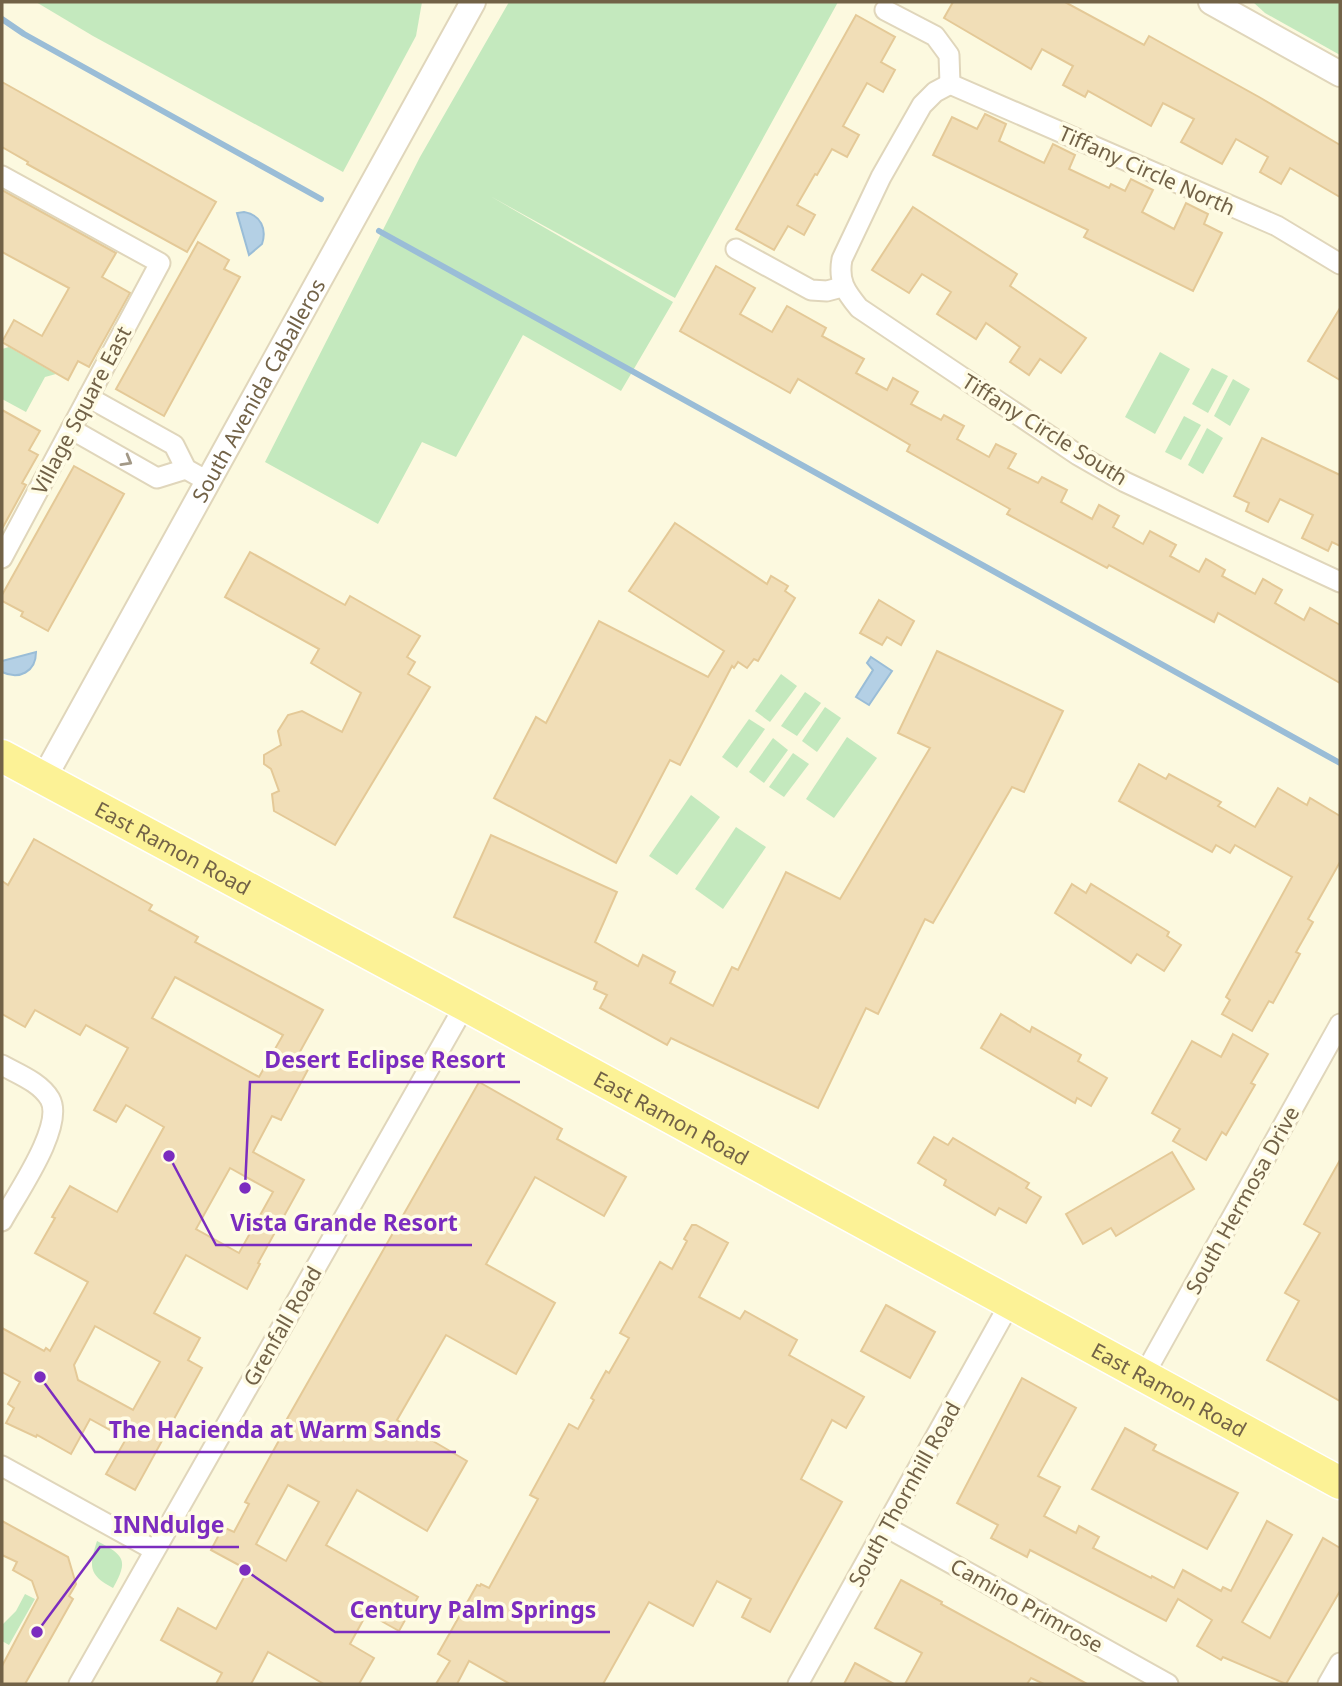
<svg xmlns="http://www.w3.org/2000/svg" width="1342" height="1686" font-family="'Noto Sans',sans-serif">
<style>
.green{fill:#c4e9be}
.water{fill:#b4d0e5;stroke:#9abdd7;stroke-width:2}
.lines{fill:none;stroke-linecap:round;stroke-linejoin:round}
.stream{stroke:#9abdd7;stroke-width:6}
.building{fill:#f1deb7;stroke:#e4c997;stroke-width:2;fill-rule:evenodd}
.minor-casing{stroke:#e0d6bb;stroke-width:23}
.tertiary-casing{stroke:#e0d6bb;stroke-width:28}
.primary-casing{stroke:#fff;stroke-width:35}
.minor{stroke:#fff;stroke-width:19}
.tertiary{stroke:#fff;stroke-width:24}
.primary{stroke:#fcf296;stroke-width:32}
.oneway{stroke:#a39987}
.labels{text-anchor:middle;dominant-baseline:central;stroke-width:7;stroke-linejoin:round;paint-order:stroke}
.street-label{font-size:21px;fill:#726247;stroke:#fffce5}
.leader{fill:none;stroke:#7b2cbf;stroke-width:2.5}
.callout-dot{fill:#7b2cbf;stroke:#fffce5;stroke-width:2.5}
.callout-label{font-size:23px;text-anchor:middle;font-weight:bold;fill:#7b2cbf;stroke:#fffce5;stroke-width:7;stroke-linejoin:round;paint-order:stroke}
</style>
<rect width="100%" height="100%" fill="#fcf9df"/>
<!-- green -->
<g class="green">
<path d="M36 2H422L416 36 343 172 93 36Z"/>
<path d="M509 2H838L675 298 490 196 673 302 621 391 523 335 456 457 422 442 378 524 265 462 420 157Z"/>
<path d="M1253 2H1340V55L1265 13Z"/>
<path d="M9 347 56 374 45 377 26 412 2 399V349Z"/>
<path d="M1160 352 1190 369 1155 434 1125 417Z"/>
<path d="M1212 368 1228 376 1208 413 1192 404Z"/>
<path d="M1233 379 1250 389 1230 426 1214 416Z"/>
<path d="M1184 416 1201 425 1181 460 1165 452Z"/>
<path d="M1207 428 1223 438 1203 474 1188 465Z"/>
<path d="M781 674 797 686 770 722 755 711Z"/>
<path d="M805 692 821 703 797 736 781 726Z"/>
<path d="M825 707 841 718 817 752 802 741Z"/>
<path d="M749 719 765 729 737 768 722 757Z"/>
<path d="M847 737 877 758 834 818 806 799Z"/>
<path d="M773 738 788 750 764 783 749 772Z"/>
<path d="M793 753 809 764 784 797 769 787Z"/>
<path d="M691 795 720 817 677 875 649 856Z"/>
<path d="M736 827 766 847 723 909 695 889Z"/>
<path d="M97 1541C124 1555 129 1560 113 1588 88 1575 89 1566 97 1541Z"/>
<path d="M25 1594 35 1599 9 1645 2 1641V1625L16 1611Z"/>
</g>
<!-- water -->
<g class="water">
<path d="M244 212C261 215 267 229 262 244L249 255 237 213Z"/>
<path d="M36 652C36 672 19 680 2 672V661Z"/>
<path d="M871 657 892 671 869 705 856 697 873 670 867 663Z"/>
</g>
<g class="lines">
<!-- stream -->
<g class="stream">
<path d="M2 19 24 34 321 199"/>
<path d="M379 231 1340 763"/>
</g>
</g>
<!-- building -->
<g class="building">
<path d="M953 2H1065L1144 45 1149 36 1259 97 1340 145V197L1290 168 1281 184 1260 172 1268 157 1236 139 1222 164 1181 142 1194 119 1163 103 1151 126 1088 91 1085 97 1063 85 1073 66 1042 49 1031 69 944 18Z"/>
<path d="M856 15 895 37 881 62 895 70 883 92 867 83 843 126 859 135 847 157 832 149 817 175 815 174 797 205 815 215 804 235 788 226 774 250 736 229Z"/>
<path d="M2 82 216 202 187 252 27 164 28 162 2 147Z"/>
<path d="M985 114 1006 124 999 141 1044 163 1053 144 1075 155 1069 169 1109 188 1111 184 1125 191 1131 179 1153 190 1142 212 1174 229 1186 203 1208 214 1204 224 1222 233 1193 291 1084 237 1088 230 933 155 952 117 977 129Z"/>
<path d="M2 190 116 253 102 277 130 293 89 367 78 361 68 380 2 342 14 320 42 336 69 288 2 252Z"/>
<path d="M913 207 1017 274 1010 286 1086 338 1061 373 1040 359 1029 375 1010 362 1020 347 986 323 976 339 937 314 951 292 922 274 909 293 872 270Z"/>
<path d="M198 242 229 260 224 269 240 277 164 416 116 389Z"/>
<path d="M716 266 755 288 740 314 772 332 787 306 826 328 822 336 864 359 856 373 887 390 893 378 918 392 911 404 941 420 944 415 964 426 957 439 989 457 996 444 1016 454 1008 468 1038 483 1042 477 1067 490 1061 502 1092 519 1099 505 1119 516 1113 527 1143 544 1150 531 1176 545 1170 556 1199 572 1206 559 1225 570 1222 576 1255 594 1263 579 1282 590 1275 603 1304 620 1310 608 1340 625V683L1218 613 1214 622 1109 565 1107 568 1007 514 1010 509 907 451 910 445 798 379 790 393 680 331Z"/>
<path d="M1340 308V380L1308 361Z"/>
<path d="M2 410 40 431 29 450 38 455 22 483 26 485 2 529Z"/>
<path d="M1262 438 1340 475V546L1332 542 1328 551 1302 538 1313 515 1280 499 1268 522 1246 511 1249 503 1234 496Z"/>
<path d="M74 466 124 494 48 631 21 616 23 612 2 601V595Z"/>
<path d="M675 523 767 584 771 576 788 586 785 591 795 598 758 661 754 659 747 668 738 662 734 668 732 666 680 765 670 760 616 863 494 798 536 717 546 723 599 621 708 677 724 651 629 591Z"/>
<path d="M250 552 345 605 350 596 420 636 407 657 415 662 408 674 430 687 335 845 274 811 272 794 279 791 271 769 264 764V755L281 745 278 731 288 715 302 711 342 732 361 693 311 663 319 649 225 597Z"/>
<path d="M879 600 914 621 901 645 887 637 882 645 860 633Z"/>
<path d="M937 651 1063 711 1024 792 1012 787 933 923 925 919 878 1014 866 1008 818 1108 671 1038 667 1045 600 1008 607 995 594 989 597 982 454 917 491 835 617 892 595 942 638 966 643 955 675 972 670 983 713 1006 732 967 738 970 786 872 840 899 930 748 898 733Z"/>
<path d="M1139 764 1166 779 1169 774 1221 802 1218 806 1255 827 1278 788 1307 805 1310 798 1340 816V862L1308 919 1313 922 1296 952 1300 954 1273 1003 1269 1001 1252 1031 1222 1014 1230 1000 1226 997 1292 877 1235 845 1230 853 1216 845 1212 852 1119 801Z"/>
<path d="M34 839 152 905 149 910 198 937 195 942 323 1010 297 1057 311 1064 281 1120 272 1116 253 1152 304 1180 258 1263 260 1264 247 1289 186 1255 154 1313 200 1338 188 1360 202 1368 135 1490 106 1474 126 1439 90 1419 71 1454 37 1435 36 1437 6 1423 14 1408 8 1404 20 1382 2 1372V1328L44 1351 46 1348 50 1351 88 1282 35 1253 55 1218 52 1217 70 1186 117 1212 164 1127 126 1105 116 1122 94 1110 128 1048 86 1025 80 1035 35 1010 25 1027 2 1014V881L8 885ZM175 977 283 1035 259 1077 152 1018ZM230 1168 273 1192 239 1253 196 1229ZM95 1326 160 1362 133 1410 78 1380 74 1365Z"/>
<path d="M1072 884 1086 893 1091 884 1169 932 1167 936 1181 945 1164 971 1137 954 1131 963 1055 913Z"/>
<path d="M1001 1014 1030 1032 1032 1027 1081 1055 1078 1061 1107 1078 1091 1106 1077 1098 1075 1103 981 1048Z"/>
<path d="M1233 1034 1268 1054 1251 1083 1255 1085 1226 1135 1222 1132 1206 1160 1173 1141 1180 1129 1152 1113 1192 1041 1221 1057Z"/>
<path d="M479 1082 562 1129 557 1139 626 1177 604 1216 535 1177 486 1264 555 1303 516 1374 446 1335 397 1420 467 1461 427 1531 357 1490 326 1545 418 1597 399 1631 367 1613 350 1644 374 1658 359 1684H324L268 1652 251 1684H216L222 1673 161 1640 178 1608 216 1629 248 1570 211 1550 223 1527 234 1532 249 1504 245 1502 282 1435 279 1433ZM288 1485 319 1502 286 1561 256 1544Z"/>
<path d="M934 1137 948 1145 953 1138 1029 1183 1026 1188 1041 1197 1026 1223 999 1208 995 1215 944 1185 946 1180 918 1163Z"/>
<path d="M1172 1152 1194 1189 1116 1236 1111 1228 1083 1244 1066 1214Z"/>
<path d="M1340 1160V1401L1267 1360 1299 1301 1285 1293 1320 1233 1304 1224Z"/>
<path d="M692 1225H696L728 1243 699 1297 740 1319 745 1311 797 1340 789 1355 864 1397 846 1428 832 1420 801 1479 842 1502 800 1577 770 1632 742 1617 751 1599 717 1581 693 1626 649 1602 603 1684H510L469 1661 457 1684H436L450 1661 438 1654 477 1585 480 1586 481 1584 489 1588 538 1499 530 1495 569 1424 578 1429 594 1400 591 1398 606 1371 609 1373 629 1338 620 1333 660 1262 672 1269 687 1241 684 1239Z"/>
<path d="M886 1305 935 1332 910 1378 861 1351Z"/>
<path d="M1022 1378 1076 1408 1038 1476 1060 1487 1044 1516 1076 1533 1079 1526 1099 1537 1093 1548 1151 1578 1152 1576 1174 1588 1183 1570 1221 1591 1223 1587 1231 1591 1267 1521 1292 1535 1242 1622 1270 1638 1323 1538 1340 1548V1591L1286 1684 1223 1657 1221 1660 1197 1646 1212 1620 1178 1599 1166 1621 1030 1550 1027 1557 991 1538 998 1525 957 1503Z"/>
<path d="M1125 1428 1156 1445 1153 1450 1238 1493 1207 1549 1092 1489Z"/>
<path d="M2 1521 68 1557 76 1584 69 1596 73 1599 25 1684H2V1666L38 1598 32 1581 13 1570 17 1562 2 1555Z"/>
<path d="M901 1580 942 1602 941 1604 1087 1684H1044L1031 1678 1027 1684H905L922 1653 875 1628Z"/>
<path d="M855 1663 894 1684H844Z"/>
</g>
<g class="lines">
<!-- minor casing -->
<g class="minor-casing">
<g id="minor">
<path d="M885 10 935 36 949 55 950 84"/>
<path d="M950 84 935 92 922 105 881 177 842 259C838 281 845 291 859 308L1078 455 1125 482 1340 582"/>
<path d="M950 84 1277 226 1340 264"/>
<path d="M2 176 160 263 2 558"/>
<path d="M736 249 811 290 827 291 842 287"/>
<path d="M88 397 174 445 186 469 209 482"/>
<path d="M71 429 157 478 186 469"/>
<path d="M2 1065C18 1074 40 1082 50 1099 65 1126 16 1195 2 1221"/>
<path d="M1144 1375 1340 1024"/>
<path d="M2 1466 154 1550"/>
<path d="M886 1527 1168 1684"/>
<path d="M79 1684 465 1005"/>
<path d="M798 1684 1010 1303"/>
<path d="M1328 1684 1340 1663"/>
</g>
</g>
<!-- tertiary casing -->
<g class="tertiary-casing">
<g id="tertiary">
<path d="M1211 2 1340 74"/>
<path id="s1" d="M44 778 473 2"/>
</g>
</g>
<!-- primary casing -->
<g class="primary-casing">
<g id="primary">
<path id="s2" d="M2 756 465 1005 1340 1483"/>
</g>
</g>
<!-- minor -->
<use href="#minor" class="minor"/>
<!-- tertiary -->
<use href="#tertiary" class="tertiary"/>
<!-- primary -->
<use href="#primary" class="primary"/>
</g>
<!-- one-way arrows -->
<defs><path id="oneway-chevron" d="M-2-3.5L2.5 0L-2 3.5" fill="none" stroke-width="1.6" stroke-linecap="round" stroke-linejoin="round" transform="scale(1.75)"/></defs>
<use class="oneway" href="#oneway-chevron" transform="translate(127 461) rotate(30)"/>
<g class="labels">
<!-- street labels -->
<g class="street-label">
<text transform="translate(1147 170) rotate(24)">Tiffany Circle North</text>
<text stroke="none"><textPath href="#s1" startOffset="443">South Avenida Caballeros</textPath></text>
<text transform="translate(81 410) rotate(-62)">Village Square East</text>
<text transform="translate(1045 429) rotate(32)">Tiffany Circle South</text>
<text stroke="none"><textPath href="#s2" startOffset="194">East Ramon Road</textPath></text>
<text stroke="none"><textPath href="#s2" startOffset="761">East Ramon Road</textPath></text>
<text transform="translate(1242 1200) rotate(-61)">South Hermosa Drive</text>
<text transform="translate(282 1326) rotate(-60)">Grenfall Road</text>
<text stroke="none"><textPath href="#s2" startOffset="1328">East Ramon Road</textPath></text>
<text transform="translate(904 1494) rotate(-61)">South Thornhill Road</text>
<text transform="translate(1027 1605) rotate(29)">Camino Primrose</text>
</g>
</g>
<!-- callouts -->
<path class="leader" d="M245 1188L250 1082H520M169 1156L216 1245H472M40 1377L95 1452H456M37 1632L100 1547H239M245 1570L335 1632H610"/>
<g class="callout-dot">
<circle cx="245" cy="1188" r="7"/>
<circle cx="169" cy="1156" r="7"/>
<circle cx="40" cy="1377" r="7"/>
<circle cx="37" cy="1632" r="7"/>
<circle cx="245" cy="1570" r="7"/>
</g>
<g class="callout-label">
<text x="385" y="1068">Desert Eclipse Resort</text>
<text x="344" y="1231">Vista Grande Resort</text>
<text x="275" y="1438">The Hacienda at Warm Sands</text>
<text x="169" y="1533">INNdulge</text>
<text x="473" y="1618">Century Palm Springs</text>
</g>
<!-- border -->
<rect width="1342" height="1686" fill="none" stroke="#726247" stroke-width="7"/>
</svg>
